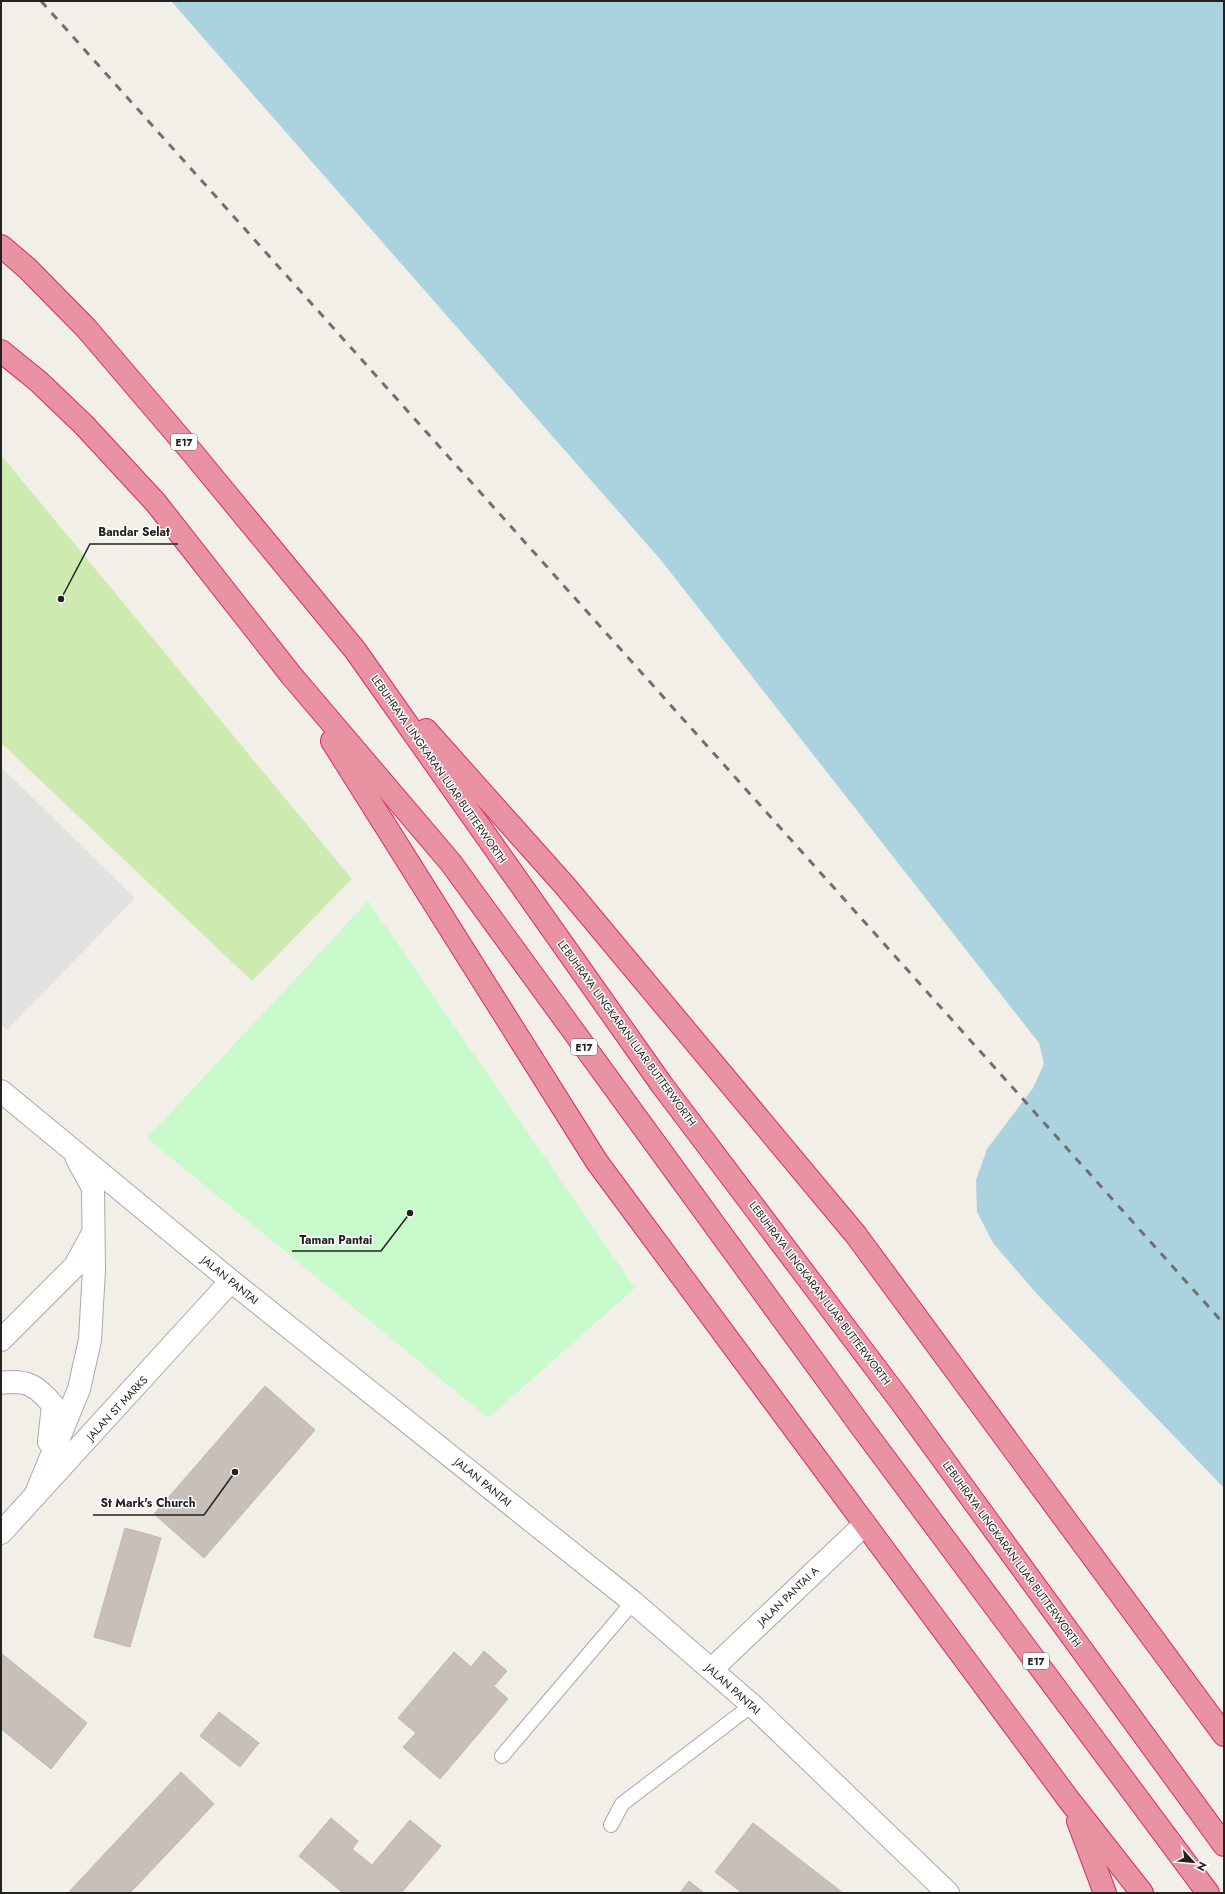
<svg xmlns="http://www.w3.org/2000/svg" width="1225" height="1894" font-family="Jost,sans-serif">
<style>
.grass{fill:#cdebb0}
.park{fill:#c8facc}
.parking{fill:#e2e2e2}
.water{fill:#aad3df}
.building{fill:#c7bfb8;stroke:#c4b6ab}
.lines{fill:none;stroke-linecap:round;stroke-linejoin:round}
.service-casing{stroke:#a9a9a9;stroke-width:16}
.minor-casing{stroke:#a9a9a9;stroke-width:24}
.motorway-casing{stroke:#dc2a67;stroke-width:24}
.service{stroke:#fff;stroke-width:14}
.minor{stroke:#fff;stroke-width:22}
.motorway{stroke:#e892a2;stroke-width:22}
.rail{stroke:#707070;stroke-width:3;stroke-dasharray:8 8;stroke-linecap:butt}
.labels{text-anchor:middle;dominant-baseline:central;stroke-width:3;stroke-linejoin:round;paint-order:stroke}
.shield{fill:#fff;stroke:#646464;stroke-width:1}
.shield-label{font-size:10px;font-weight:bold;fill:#222}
.street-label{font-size:11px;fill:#222;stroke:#fff}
.leader{fill:none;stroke:#222;stroke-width:1.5}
.callout-dot{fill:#222;stroke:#fff;stroke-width:1.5}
.callout-label{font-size:12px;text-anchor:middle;font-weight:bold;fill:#222;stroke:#fff;stroke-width:3;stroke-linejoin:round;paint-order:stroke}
</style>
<rect width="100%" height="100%" fill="#f2efe9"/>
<!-- grass -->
<path class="grass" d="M1 455 352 879 252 981 1 743Z"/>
<!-- park -->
<path class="park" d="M368 901 635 1288 488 1418 147 1138Z"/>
<!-- parking -->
<path class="parking" d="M1 767 135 898 7 1030 1 1024Z"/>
<!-- water -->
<path class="water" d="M171 1H1224V1488L1036 1293 993 1243 977 1212 976 1180 987 1149 1033 1088 1044 1064 1039 1043 660 559Z"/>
<!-- building -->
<g class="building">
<path d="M265 1386 315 1430 204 1558 154 1514Z"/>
<path d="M125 1528 161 1538 130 1647 94 1637Z"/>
<path d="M484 1651 507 1671 494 1686 508 1699 440 1779 403 1747 416 1733 398 1718 454 1652 471 1667Z"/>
<path d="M1 1653 87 1723 51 1769 1 1729Z"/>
<path d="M219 1712 259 1743 240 1767 200 1736Z"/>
<path d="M181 1772 214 1804 130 1893H68Z"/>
<path d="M331 1818 358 1841 352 1849 372 1865 410 1820 441 1846 402 1892 404 1893H343L299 1856Z"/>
<path d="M753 1823 843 1893H742L715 1872Z"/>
<path d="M689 1881 704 1893H680Z"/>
</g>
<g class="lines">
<!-- service casing -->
<g class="service-casing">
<g id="service">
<path d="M502 1756 633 1602"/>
<path d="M611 1825 622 1804 752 1705"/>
</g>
</g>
<!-- minor casing -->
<g class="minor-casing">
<g id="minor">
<path d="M1 1091 231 1281 633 1602 752 1705 948 1893"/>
<path d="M1 1340 75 1266 93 1233"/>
<path d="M1 1383C27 1379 37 1386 53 1405L49 1442"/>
<path d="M35 1496 79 1389 90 1340 94 1270 93 1188 77 1159"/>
<path d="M1 1533 231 1281"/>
<path d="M712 1669 865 1524"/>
</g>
</g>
<!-- motorway casing -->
<g class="motorway-casing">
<g id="motorway">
<path d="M1 246 27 268 86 328 191 451 355 650 662 1085 899 1399 1224 1845"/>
<path d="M1 351 38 381 84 425 156 503 291 675 451 863 863 1429 1208 1893"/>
<path d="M426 730 566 887 856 1235 1224 1735"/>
<path d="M332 741 597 1162 1069 1800 1142 1893"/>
<path d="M1078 1821 1105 1893"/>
</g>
</g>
<!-- service -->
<use href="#service" class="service"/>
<!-- minor -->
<use href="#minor" class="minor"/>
<!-- motorway -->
<use href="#motorway" class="motorway"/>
<!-- rail -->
<path class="rail" d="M41 1 1224 1324"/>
</g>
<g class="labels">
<!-- shield labels -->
<g class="shield">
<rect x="171" y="434" width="26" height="16" rx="3"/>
<rect x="571" y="1039" width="26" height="16" rx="3"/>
<rect x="1023" y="1653" width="26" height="16" rx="3"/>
</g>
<g class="shield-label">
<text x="184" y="442">E17</text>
<text x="584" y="1047">E17</text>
<text x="1036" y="1661">E17</text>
</g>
<!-- street labels -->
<g class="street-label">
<text transform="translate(439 769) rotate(55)">LEBUHRAYA LINGKARAN LUAR BUTTERWORTH</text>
<text transform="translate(627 1033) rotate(54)">LEBUHRAYA LINGKARAN LUAR BUTTERWORTH</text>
<text transform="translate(230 1280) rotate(39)">JALAN PANTAI</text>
<text transform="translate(820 1293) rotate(53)">LEBUHRAYA LINGKARAN LUAR BUTTERWORTH</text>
<text transform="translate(117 1408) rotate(-47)">JALAN ST MARKS</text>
<text transform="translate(483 1482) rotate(39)">JALAN PANTAI</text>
<text transform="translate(1012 1554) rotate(54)">LEBUHRAYA LINGKARAN LUAR BUTTERWORTH</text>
<text transform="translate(788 1596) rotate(-44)">JALAN PANTAI A</text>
<text transform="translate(733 1689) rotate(42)">JALAN PANTAI</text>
</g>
</g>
<!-- callouts -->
<path class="leader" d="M61 599L90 544H178M410 1213L381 1251H292M235 1472L204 1515H93"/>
<g class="callout-dot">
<circle cx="61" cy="599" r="4"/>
<circle cx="410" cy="1213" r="4"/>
<circle cx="235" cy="1472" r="4"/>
</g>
<g class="callout-label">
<text x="134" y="536">Bandar Selat</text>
<text x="336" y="1244">Taman Pantai</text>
<text x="148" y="1507">St Mark's Church</text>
</g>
<!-- border -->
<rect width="1225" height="1894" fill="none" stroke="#222222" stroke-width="4"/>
<!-- north arrow -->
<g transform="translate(1193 1862) rotate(117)" stroke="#ffffff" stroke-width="3" paint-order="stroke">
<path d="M0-3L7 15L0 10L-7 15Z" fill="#222222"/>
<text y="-6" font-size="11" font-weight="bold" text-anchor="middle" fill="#222222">N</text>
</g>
</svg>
